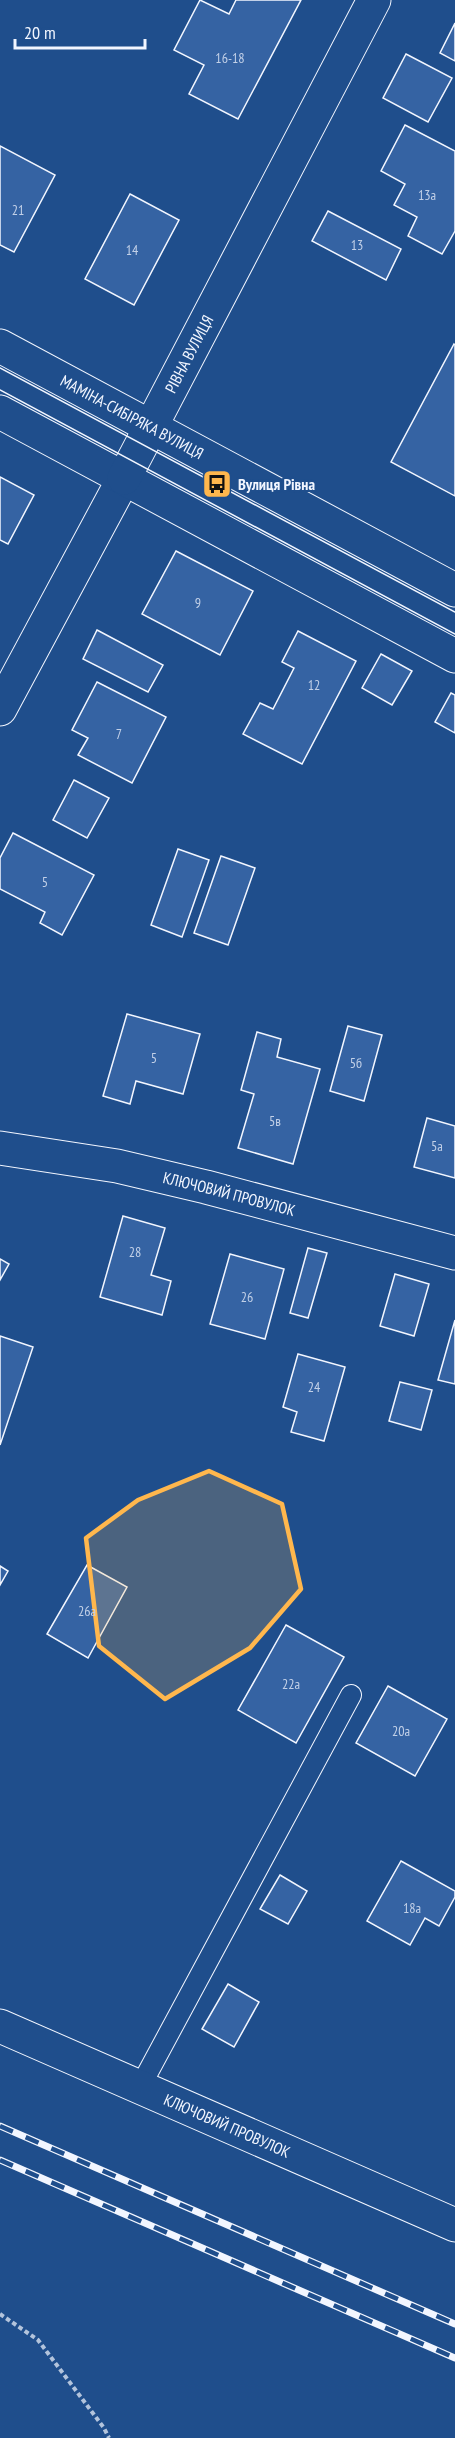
<svg xmlns="http://www.w3.org/2000/svg" width="455" height="2438" font-family="'PT Sans Narrow',sans-serif">
<style>
.building{fill:#3563a3;stroke:#f2f6ff;stroke-width:1.5}
.lines{fill:none;stroke-linecap:round;stroke-linejoin:round}
.lane-casing{stroke:#f2f6ff;stroke-width:22}
.street-casing{stroke:#f2f6ff;stroke-width:35}
.secondary-casing{stroke:#f2f6ff;stroke-width:35}
.path{stroke:#b3c4dc;stroke-width:4;stroke-dasharray:4.5 3;stroke-linecap:butt}
.lane{stroke:#1f4e8c;stroke-width:20}
.street{stroke:#1f4e8c;stroke-width:33}
.secondary{stroke:#1f4e8c;stroke-width:33}
.tram{stroke:#f2f6ff;stroke-width:1.5}
.rail-casing{stroke:#f2f6ff;stroke-width:7}
.rail{stroke:#1f4e8c;stroke-width:4.5;stroke-dasharray:14;stroke-linecap:butt}
.marked{fill:#ffb74d;fill-opacity:0.2;stroke:#ffb74d;stroke-width:4.5;stroke-linejoin:round}
.labels{text-anchor:middle;dominant-baseline:central;stroke-width:4.5;stroke-linejoin:round;paint-order:stroke}
.number-label{font-size:14px;fill:#c3d1e8}
.street-label{font-size:16px;fill:#f2f6ff;stroke:#1f4e8c}
.poi-label{font-size:16px;font-weight:bold;fill:#f2f6ff;stroke:#1f4e8c;text-anchor:start}
</style>
<rect width="100%" height="100%" fill="#1f4e8c"/>
<!-- building -->
<g class="building">
<path d="M200 0 229 14 236 0H301L238 119 189 94 204 65 174 50Z"/>
<path d="M455 23V61L440 53Z"/>
<path d="M406 54 452 78 428 122 383 98Z"/>
<path d="M405 125 455 151V231L442 254 408 236 417 217 394 205 405 184 381 171Z"/>
<path d="M0 146 55 175 14 252 0 245Z"/>
<path d="M130 194 179 220 134 305 85 279Z"/>
<path d="M328 211 401 249 386 280 312 241Z"/>
<path d="M454 344 455 345V496L391 462Z"/>
<path d="M0 477 34 495 8 544 0 540Z"/>
<path d="M176 551 253 591 220 655 142 614Z"/>
<path d="M97 630 163 665 148 692 83 659Z"/>
<path d="M298 631 356 661 302 764 243 734 260 703 273 709 294 668 282 662Z"/>
<path d="M381 654 412 671 392 705 362 688Z"/>
<path d="M97 682 166 717 132 783 78 755 88 738 72 730Z"/>
<path d="M451 693 455 695V733L435 722Z"/>
<path d="M74 780 109 798 87 838 53 820Z"/>
<path d="M13 833 94 875 62 935 40 923 45 912 0 889V858Z"/>
<path d="M178 849 209 860 182 937 151 925Z"/>
<path d="M221 856 255 868 228 945 194 933Z"/>
<path d="M127 1014 200 1034 183 1094 136 1081 130 1104 103 1096Z"/>
<path d="M348 1026 382 1035 364 1101 330 1091Z"/>
<path d="M257 1032 281 1039 277 1057 320 1069 293 1164 238 1148 254 1094 241 1090Z"/>
<path d="M427 1118 455 1126V1178L414 1167Z"/>
<path d="M123 1216 165 1228 151 1275 171 1281 162 1315 100 1297Z"/>
<path d="M308 1248 327 1253 308 1318 290 1313Z"/>
<path d="M230 1254 284 1269 265 1339 210 1324Z"/>
<path d="M0 1259 9 1264 0 1280Z"/>
<path d="M395 1274 429 1284 414 1336 380 1326Z"/>
<path d="M455 1320V1384L438 1380Z"/>
<path d="M0 1336 33 1347 0 1445Z"/>
<path d="M298 1354 345 1367 324 1441 291 1432 297 1412 283 1407Z"/>
<path d="M400 1382 432 1390 421 1430 389 1421Z"/>
<path d="M87 1565 127 1587 88 1658 47 1634Z"/>
<path d="M0 1566 8 1571 0 1585Z"/>
<path d="M286 1625 344 1657 296 1743 238 1710Z"/>
<path d="M388 1686 447 1719 415 1776 356 1743Z"/>
<path d="M401 1861 455 1891V1897L439 1926 425 1918 410 1945 367 1921Z"/>
<path d="M280 1875 307 1891 288 1924 260 1909Z"/>
<path d="M228 1984 259 2002 234 2047 202 2029Z"/>
</g>
<g class="lines">
<!-- lane casing -->
<g class="lane-casing">
<path id="lane" d="M140 2087 351 1695"/>
</g>
<!-- street casing -->
<g class="street-casing">
<g id="street">
<path d="M0 709 124 478"/>
<path id="s1" d="M0 1148 117 1166 206 1187 455 1253"/>
<path id="s2" d="M0 2026 455 2225"/>
</g>
</g>
<!-- secondary casing -->
<g class="secondary-casing">
<g id="secondary">
<path id="s3" d="M0 346 455 590"/>
<path d="M0 412 455 656"/>
<path id="s4" d="M124 478 374 0"/>
</g>
</g>
<!-- path -->
<path class="path" d="M0 2314 38 2340 104 2428 109 2438"/>
<!-- lane -->
<use href="#lane" class="lane"/>
<!-- street -->
<use href="#street" class="street"/>
<!-- secondary -->
<use href="#secondary" class="secondary"/>
<!-- tram -->
<g class="tram">
<path d="M0 368 455 612"/>
<path d="M0 390 455 634"/>
</g>
<!-- rail casing -->
<g class="rail-casing">
<g id="rail">
<path d="M0 2126 455 2324"/>
<path d="M0 2160 455 2358"/>
</g>
</g>
<!-- rail -->
<use href="#rail" class="rail"/>
</g>
<!-- marked area -->
<path class="marked" d="M209 1471 282 1504 301 1589 250 1648 165 1699 99 1646 86 1538 138 1500Z"/>
<!-- icons -->
<defs>
<g id="bus-square" transform="scale(1.5)"><rect x="-9" y="-9" width="18" height="18" rx="4" fill="#ffb74d" stroke="#1f4e8c"/><path d="M-5-6H5V4H4V6H2V4H-2V6H-4V4H-5ZM-3.5-4V0h7V-4ZM-3.5 1.2v1.5H-2V1.2ZM2 1.2v1.5H3.5V1.2Z" fill="#111"/></g>
</defs>
<g fill-rule="evenodd">
<use href="#bus-square" x="217" y="484"/>
</g>
<g class="labels">
<!-- number labels -->
<g class="number-label">
<text x="230" y="58">16-18</text>
<text x="427" y="195">13а</text>
<text x="18" y="210">21</text>
<text x="357" y="245">13</text>
<text x="132" y="250">14</text>
<text x="198" y="603">9</text>
<text x="314" y="685">12</text>
<text x="119" y="734">7</text>
<text x="45" y="882">5</text>
<text x="154" y="1058">5</text>
<text x="356" y="1063">5б</text>
<text x="275" y="1121">5в</text>
<text x="437" y="1146">5а</text>
<text x="135" y="1252">28</text>
<text x="247" y="1297">26</text>
<text x="314" y="1387">24</text>
<text x="87" y="1611">26а</text>
<text x="291" y="1684">22а</text>
<text x="401" y="1731">20а</text>
<text x="412" y="1908">18а</text>
</g>
<!-- street labels -->
<g class="street-label">
<text stroke="none"><textPath href="#s4" startOffset="140">РІВНА ВУЛИЦЯ</textPath></text>
<text stroke="none"><textPath href="#s3" startOffset="150">МАМІНА-СИБІРЯКА ВУЛИЦЯ</textPath></text>
<text stroke="none"><textPath href="#s1" startOffset="234">КЛЮЧОВИЙ ПРОВУЛОК</textPath></text>
<text stroke="none"><textPath href="#s2" startOffset="248">КЛЮЧОВИЙ ПРОВУЛОК</textPath></text>
</g>
<!-- poi labels -->
<g class="poi-label">
<text x="238" y="484">Вулиця Рівна</text>
</g>
</g>
<!-- scale -->
<path d="M15 39v9h130v-9" fill="none" stroke="#f2f6ff" stroke-width="3"/>
<text x="24" y="39" font-size="18" fill="#f2f6ff" stroke="#1f4e8c" stroke-width="4.5" paint-order="stroke">20 m</text>
</svg>
